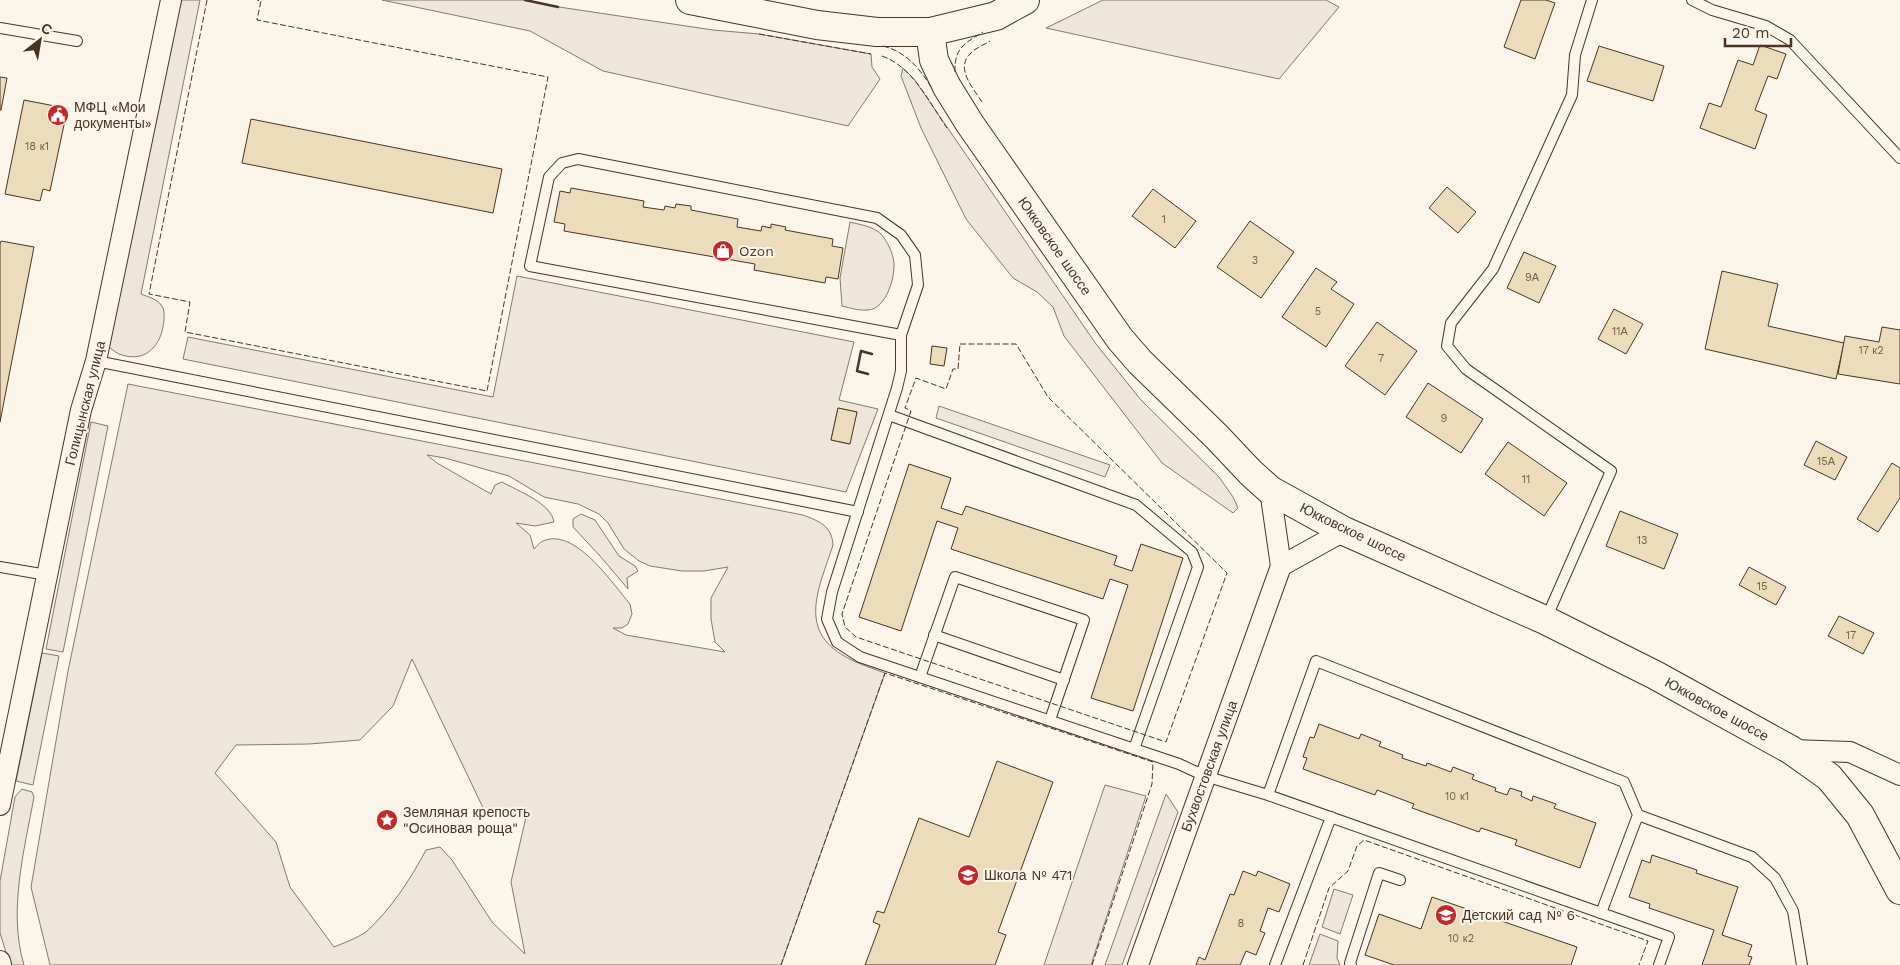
<svg xmlns="http://www.w3.org/2000/svg" width="1900" height="965" font-family="'Work Sans',sans-serif">
<style>
.green{fill:#ede6d9;stroke:#887966;fill-rule:evenodd}
.parking{fill:#ede7d9;stroke:#887966}
.building{fill:#ecdcbc;stroke:#4a3520}
.lines{fill:none;stroke-linecap:round;stroke-linejoin:round}
.service-casing{stroke:#4a3520;stroke-width:12}
.minor-casing{stroke:#4a3520;stroke-width:22}
.secondary-casing{stroke:#4a3520;stroke-width:30}
.primary-casing{stroke:#4a3520;stroke-width:30}
.service{stroke:#fbf6e9;stroke-width:10}
.minor{stroke:#fbf6e9;stroke-width:20}
.secondary{stroke:#fbf6e9;stroke-width:28}
.primary{stroke:#fbf6e9;stroke-width:28}
.fence{stroke:#4a3520;stroke-width:1;stroke-dasharray:6 2.5;stroke-linecap:butt}
.wall{stroke:#4a3520;stroke-width:2.5}
.labels{text-anchor:middle;dominant-baseline:central;stroke-width:4;stroke-linejoin:round;paint-order:stroke}
.number-label{font-size:11px;fill:#725f47}
.poi-label{font-size:14px;fill:#4a3520;stroke:#fbf6e9;text-anchor:start}
.street-label{font-size:14px;fill:#4a3520;stroke:#fbf6e9}
</style>
<rect width="100%" height="100%" fill="#fbf6e9"/>
<!-- green -->
<g class="green">
<path d="M180 0H200L141 294C148 297 159 299 163 308 165 313 164 321 163 327 159 348 144 362 122 355 117 354 113 350 109 347Z"/>
<path d="M382 0H525L559 7 713 30 759 34 871 54 872 67 880 79 848 126 603 71 530 31Z"/>
<path d="M1103 0H1326L1339 7 1279 79 1046 28Z"/>
<path d="M903 68 914 79 1096 344 1141 400 1219 477 1233 497 1238 508 1233 513 1162 463 1064 336 1053 307 1037 292 1013 278 966 219 921 128 901 76Z"/>
<path d="M850 222C861 225 873 226 882 235 888 243 893 253 894 263 895 278 886 309 868 310 860 311 850 308 842 306L840 278Z"/>
<path d="M517 276 854 342 839 400 878 409 846 492 183 359 188 337 493 397ZM838 408 857 412 849 444 831 440Z"/>
<path d="M128 384 803 515C819 521 832 526 833 545 820 586 796 630 846 657 858 664 872 668 885 673L781 965H50L31 887 68 671ZM427 455 445 458 509 476 544 497 578 504 599 514 608 523 624 549 639 561 650 566 682 571H704L728 567 711 598V619L715 642 725 652 626 635 613 628H622L628 624 632 614 630 604C612 583 575 527 543 541 539 543 537 546 534 549L530 535 516 523 535 526 554 522C551 503 518 491 502 482L495 485 491 494 437 463ZM412 659 486 814 526 817 511 882 525 954 492 922 452 860 440 847 426 850C410 880 391 909 366 932 357 938 344 943 334 947L290 887 276 842 215 773 236 745 309 744 360 740 393 706Z"/>
<path d="M91 422 108 426 63 652 46 649Z"/>
<path d="M581 514 595 520 619 556 635 566 638 571 627 578 628 589 600 556 573 527V519Z"/>
<path d="M1105 785 1146 796 1091 965H1044Z"/>
<path d="M22 789 32 792 34 797C24 851 8 912 24 965H10L0 933V881L15 797Z"/>
<path d="M1166 794 1178 812 1122 965H1105Z"/>
<path d="M1334 889 1353 895 1340 934 1322 927Z"/>
<path d="M1320 934 1338 941 1337 958 1340 965H1309Z"/>
</g>
<!-- parking -->
<g class="parking">
<path d="M939 406 1110 465 1105 477 936 418Z"/>
<path d="M42 653 59 656 33 785 16 781Z"/>
</g>
<!-- building -->
<g class="building">
<path d="M1521 0H1546L1555 3 1535 59 1504 47Z"/>
<path d="M1760 45 1786 54 1777 79 1768 76 1755 110 1767 115 1755 149 1700 128 1709 103 1721 107 1738 60 1753 65Z"/>
<path d="M1599 46 1664 66 1653 101 1587 81Z"/>
<path d="M0 77 7 78 1 110H0Z"/>
<path d="M24 100 60 107 57 119 65 120 50 191 43 189 40 201 5 194Z"/>
<path d="M251 119 502 169 493 213 242 163Z"/>
<path d="M1447 187 1476 212 1458 233 1429 208Z"/>
<path d="M571 188 644 201 643 207 664 210 665 206 675 208 676 204 691 206V210L738 219 737 227 761 231 762 226 771 228V224L786 227 785 230 833 239 832 246 843 248 838 279 826 277 825 283 754 270 755 264 564 231 565 224 554 222 560 191 570 193Z"/>
<path d="M1153 189 1196 221 1175 248 1132 216Z"/>
<path d="M1250 221 1294 252 1261 298 1217 267Z"/>
<path d="M1 241 34 247 0 422V244Z"/>
<path d="M1524 252 1556 266 1539 303 1507 288Z"/>
<path d="M1316 268 1337 282 1331 289 1354 304 1326 347 1282 317Z"/>
<path d="M1722 271 1778 284 1768 326 1844 343 1836 379 1705 349Z"/>
<path d="M1614 309 1643 324 1626 354 1598 339Z"/>
<path d="M1377 322 1417 351 1385 395 1345 366Z"/>
<path d="M1882 327 1900 330V384L1838 374 1845 336 1879 342Z"/>
<path d="M932 346 947 348 944 366 930 364Z"/>
<path d="M1428 383 1483 419 1461 453 1406 417Z"/>
<path d="M838 408 857 412 850 444 831 440Z"/>
<path d="M1816 441 1847 457 1835 480 1804 465Z"/>
<path d="M1508 442 1567 483 1544 516 1485 474Z"/>
<path d="M1892 463 1900 468V498L1878 532 1857 519Z"/>
<path d="M909 464 951 478 941 508 962 515 966 506 1117 556 1114 565 1132 571 1141 544 1183 558 1133 711 1091 698 1128 585 1110 579 1103 599 951 549 958 528 937 521 901 631 859 617Z"/>
<path d="M1620 511 1678 534 1664 569 1606 546Z"/>
<path d="M1749 567 1786 587 1776 605 1739 585Z"/>
<path d="M1839 616 1874 633 1863 654 1828 636Z"/>
<path d="M1319 724 1359 739 1361 734 1381 742 1379 746 1403 755 1402 758 1426 766 1427 763 1451 772 1453 767 1474 775 1472 779 1496 788 1495 791 1507 795 1510 788 1522 792 1521 796 1532 801 1533 796 1556 804 1554 808 1596 823 1580 868 1515 845 1517 840 1481 828 1479 832 1412 808 1414 804 1377 790 1375 795 1303 769 1307 758 1303 757 1310 737 1314 738Z"/>
<path d="M997 761 1053 782 998 932 1006 935 995 965H865L880 925 873 922 877 911 884 913 919 818 969 837Z"/>
<path d="M1652 855 1697 870 1696 873 1738 887 1722 935 1752 945 1748 956 1752 957 1749 965H1702L1714 930 1649 908 1650 904 1629 897 1642 860 1650 863Z"/>
<path d="M1243 871 1256 876 1258 871 1290 884 1279 912 1268 908 1260 931 1265 933 1256 955 1246 951 1240 965H1196L1199 957 1205 960 1230 894 1234 895Z"/>
<path d="M1432 897 1577 947 1571 965H1394L1365 955 1379 914 1421 929Z"/>
</g>
<g class="lines">
<!-- service casing -->
<g class="service-casing">
<g id="service">
<path d="M1692 0 1712 10 1766 26 1790 40 1900 158"/>
<path d="M0 28 77 41"/>
<path d="M901 335 918 285 915 255 901 235 877 218 578 159 562 163 549 177 530 266 901 335V371L897 388 832 592 827 619 837 642 860 657 1179 764 1205 776 1268 795 1601 913 1638 815 1624 782 1316 661 1268 795"/>
<path d="M96 361 858 512"/>
<path d="M889 415 1136 505 1192 552 1198 567 1134 749"/>
<path d="M0 567 47 575"/>
<path d="M1546 619 1611 471 1466 369 1447 346 1451 323 1493 269 1572 95 1575 55 1592 0"/>
<path d="M934 635 1064 680"/>
<path d="M920 677 955 577 1084 620 1050 720"/>
<path d="M1638 815 1752 857 1775 878 1793 911 1802 965"/>
<path d="M1601 913 1669 937 1659 965"/>
<path d="M1275 965 1331 817"/>
<path d="M1351 965 1350 963 1379 873 1400 880"/>
</g>
</g>
<!-- minor casing -->
<g class="minor-casing">
<g id="minor">
<path d="M1281 566 1344 531"/>
<path d="M1791 750 1850 752 1900 775"/>
<path d="M0 805 81 410 96 361 171 0"/>
<path d="M0 961 1 965"/>
<path d="M1138 965 1281 566 1270 490"/>
</g>
</g>
<!-- secondary casing -->
<g class="secondary-casing">
<path id="secondary" d="M930 32 934 60 947 87 970 124 1120 339 1140 362 1217 437 1251 473 1270 490 1344 531 1545 620 1655 675 1791 750 1829 777 1860 815 1900 890"/>
</g>
<!-- primary casing -->
<g class="primary-casing">
<path id="primary" d="M690 0 817 25 877 32H930L996 16 1025 0"/>
</g>
<!-- service -->
<use href="#service" class="service"/>
<!-- minor -->
<use href="#minor" class="minor"/>
<!-- secondary -->
<use href="#secondary" class="secondary"/>
<!-- primary -->
<use href="#primary" class="primary"/>
<!-- fence -->
<g class="fence">
<path d="M207 0 149 294 190 302 185 332 487 391 548 77 257 20 261 1 257 0"/>
<path d="M759 34 871 54"/>
<path d="M883 46C907 52 920 69 933 90"/>
<path d="M882 56C913 67 929 102 947 128"/>
<path d="M955 72C954 48 965 43 983 32"/>
<path d="M982 102C974 89 955 69 970 54 975 48 984 45 990 41"/>
<path d="M960 344H1016L1048 397 1227 573 1166 742 856 637 845 627 842 614 911 411 905 408 916 378 946 389 953 369H958Z"/>
<path d="M781 965 885 673 1153 762 1152 784 1092 965"/>
<path d="M1303 965 1329 888 1348 871 1357 846 1364 840 1648 941 1639 965"/>
</g>
<!-- wall -->
<g class="wall">
<path d="M525 0 558 7"/>
<path d="M868 374 857 371 861 351 872 354"/>
</g>
</g>
<!-- icons -->
<defs>
<g id="civic-disc" transform="scale(1.125)"><circle r="9.5" fill="#c62828" stroke="#fbf6e9"/><path d="M-.6-6.5H3V-4.5H.6V-3L4-1V1h2V6H-6V1h2V-1L-.6-3ZM-1.2 2.5V6h2.4V2.5Z" fill="#fff"/></g>
<g id="shop-disc" transform="scale(1.125)"><circle r="9.5" fill="#c62828" stroke="#fbf6e9"/><path d="M-5-2.5h2.3a2.7 3.5 0 0 1 5.4 0H5L5.5 6h-11ZM-1.5-2.5h3a1.5 2.3 0 0 0-3 0Z" fill="#fff"/></g>
<g id="sight-disc" transform="scale(1.125)"><circle r="9.5" fill="#c62828" stroke="#fbf6e9"/><path d="M0-6L1.8-2.2L6-1.7L2.9 1.2L3.7 5.4L0 3.3L-3.7 5.4L-2.9 1.2L-6-1.7L-1.8-2.2Z" fill="#fff"/></g>
<g id="school-disc" transform="scale(1.125)"><circle r="9.5" fill="#c62828" stroke="#fbf6e9"/><path d="M0-5L7-2L0 1L-7-2ZM-4 1L0 2.5L4 1V4Q0 6-4 4Z" fill="#fff"/></g>
</defs>
<g fill-rule="evenodd">
<use href="#civic-disc" x="58" y="115"/>
<use href="#shop-disc" x="723" y="251"/>
<use href="#sight-disc" x="387" y="820"/>
<use href="#school-disc" x="968" y="875"/>
<use href="#school-disc" x="1446" y="915"/>
</g>
<g class="labels">
<!-- number labels -->
<g class="number-label">
<text x="37" y="146">18 к1</text>
<text x="1164" y="219">1</text>
<text x="1255" y="260">3</text>
<text x="1532" y="277">9А</text>
<text x="1318" y="311">5</text>
<text x="1620" y="331">11А</text>
<text x="1871" y="350">17 к2</text>
<text x="1381" y="358">7</text>
<text x="1444" y="418">9</text>
<text x="1826" y="461">15А</text>
<text x="1526" y="479">11</text>
<text x="1642" y="540">13</text>
<text x="1762" y="586">15</text>
<text x="1851" y="635">17</text>
<text x="1457" y="796">10 к1</text>
<text x="1241" y="923">8</text>
<text x="1461" y="938">10 к2</text>
</g>
<!-- poi labels -->
<g class="poi-label">
<text x="74" y="107">МФЦ «Мои<tspan x="74" dy="16">документы»</tspan></text>
<text x="739" y="251">Ozon</text>
<text x="403" y="812">Земляная крепость<tspan x="403" dy="16">"Осиновая роща"</tspan></text>
<text x="984" y="875">Школа № 471</text>
<text x="1462" y="915">Детский сад № 6</text>
</g>
<!-- street labels -->
<g class="street-label">
<text transform="translate(1055 246) rotate(55)">Юкковское шоссе</text>
<text transform="translate(85 403) rotate(-76)">Голицынская улица</text>
<text transform="translate(1353 532) rotate(26)">Юкковское шоссе</text>
<text transform="translate(1717 709) rotate(29)">Юкковское шоссе</text>
<text transform="translate(1209 766) rotate(-70)">Бухвостовская улица</text>
</g>
</g>
<!-- north arrow -->
<g transform="translate(40 40) rotate(31)" stroke="#fbf6e9" stroke-width="4" paint-order="stroke">
<path d="M0-4L9 19L0 12L-9 19Z" fill="#4a3520"/>
<text y="-8" font-size="14" font-weight="bold" text-anchor="middle" fill="#4a3520">С</text>
</g>
<!-- scale -->
<path d="M1725 38v8h66v-8" fill="none" stroke="#4a3520" stroke-width="2.5"/>
<text x="1732" y="38" font-size="15" fill="#4a3520" stroke="#fbf6e9" stroke-width="4" paint-order="stroke">20 m</text>
</svg>
